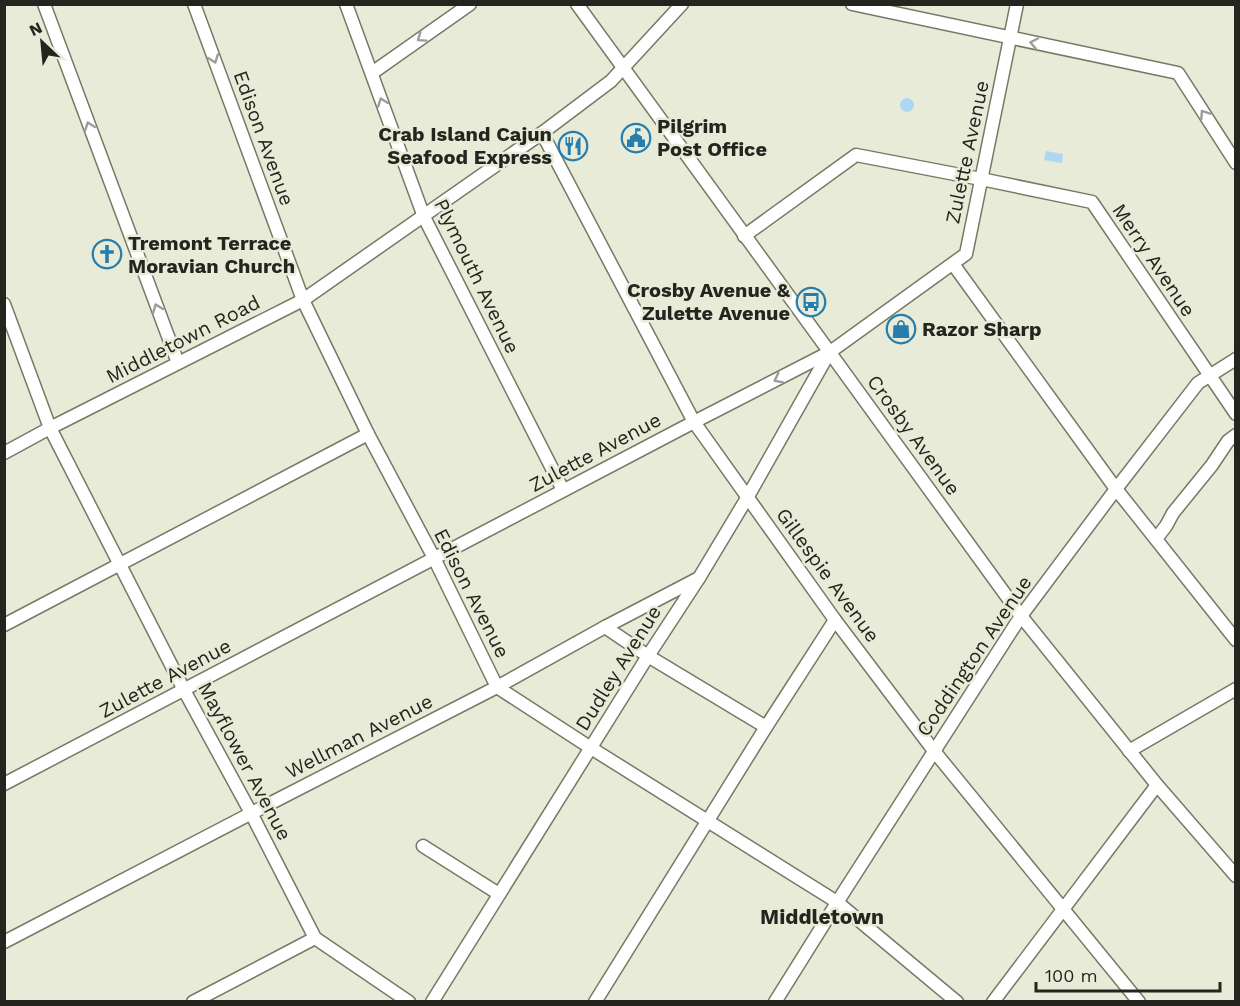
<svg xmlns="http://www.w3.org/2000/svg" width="1240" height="1006" font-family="'Work Sans',sans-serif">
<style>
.water{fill:#aed7f3}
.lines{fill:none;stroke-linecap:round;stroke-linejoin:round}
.minor-casing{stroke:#757966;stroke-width:15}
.minor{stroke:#fff;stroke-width:12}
.oneway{stroke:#9c9d9a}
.labels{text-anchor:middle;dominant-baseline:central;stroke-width:5;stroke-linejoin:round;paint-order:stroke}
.poi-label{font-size:20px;font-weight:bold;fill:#24251e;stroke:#e7ebd7;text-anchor:start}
.street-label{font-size:20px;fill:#24251e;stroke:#e7ebd7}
.neighbourhood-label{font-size:21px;font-weight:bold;fill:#24251e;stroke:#e7ebd7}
</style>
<rect width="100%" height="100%" fill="#e7ebd7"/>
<!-- water -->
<g class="water">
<circle cx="907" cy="105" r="7"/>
<path d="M1046 151 1063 154 1062 163 1044 160Z"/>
</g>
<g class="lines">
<!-- minor casing -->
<g class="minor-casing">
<g id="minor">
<path d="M44 4 178 363"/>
<path d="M194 4 303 300 368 434 434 558 497 687 591 748 837 902 957 1002"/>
<path d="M346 4 424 217 563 490"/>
<path d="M577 4 1021 616 1157 785 1236 876"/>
<path d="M852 4 1178 73 1236 163"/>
<path d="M372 73 470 4"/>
<path d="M542 133 694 422 835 620 934 751 1139 1002"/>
<path d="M744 236 856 155 981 179 1092 202 1236 414"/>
<path d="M953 264 1116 489 1236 640"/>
<path d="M4 304 50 428 184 690 251 813 315 938 409 1002"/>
<path d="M4 453 50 428 303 300 542 133 611 81 682 4"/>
<path d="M1156 539 1166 526 1173 513 1212 465 1228 441 1236 435"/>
<path d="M4 625 368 434"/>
<path d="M605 627 648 656 766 727"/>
<path d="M1129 751 1236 689"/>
<path d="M4 784 694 422 830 352 966 254 1017 4"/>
<path d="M423 846 499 894"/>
<path d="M4 942 273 802 497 687 605 627 699 578"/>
<path d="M193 1002 315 938"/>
<path d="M432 1002 648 656 699 578 747 498 829 353"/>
<path d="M595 1002 766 727 835 620"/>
<path d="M775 1002 845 890 1021 616 1116 489 1198 383 1236 359"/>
<path d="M993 1002 1157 785"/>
</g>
</g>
<!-- minor -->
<use href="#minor" class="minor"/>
</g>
<!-- one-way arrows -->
<defs><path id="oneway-chevron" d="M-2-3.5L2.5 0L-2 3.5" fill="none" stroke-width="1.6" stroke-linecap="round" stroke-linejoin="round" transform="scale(1.5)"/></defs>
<g class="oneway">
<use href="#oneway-chevron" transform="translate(421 38) rotate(145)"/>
<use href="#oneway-chevron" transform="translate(1034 43) rotate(-168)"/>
<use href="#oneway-chevron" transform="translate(214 59) rotate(70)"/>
<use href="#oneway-chevron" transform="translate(382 102) rotate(-110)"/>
<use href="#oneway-chevron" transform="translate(1204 114) rotate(-123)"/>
<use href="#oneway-chevron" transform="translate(89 126) rotate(-110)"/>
<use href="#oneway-chevron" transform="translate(157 308) rotate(-111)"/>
<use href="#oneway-chevron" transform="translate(778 379) rotate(153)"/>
</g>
<!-- icons -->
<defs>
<g id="civic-ring" transform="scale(1.5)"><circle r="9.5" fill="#e7ebd7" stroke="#277ead" stroke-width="1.5"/><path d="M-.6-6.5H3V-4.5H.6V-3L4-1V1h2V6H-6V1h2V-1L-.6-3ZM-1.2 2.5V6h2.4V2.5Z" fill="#277ead"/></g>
<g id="restaurant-ring" transform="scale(1.5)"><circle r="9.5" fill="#e7ebd7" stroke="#277ead" stroke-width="1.5"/><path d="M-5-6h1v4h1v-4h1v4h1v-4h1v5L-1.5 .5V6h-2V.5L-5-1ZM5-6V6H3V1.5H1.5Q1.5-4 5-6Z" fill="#277ead"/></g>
<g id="church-ring" transform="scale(1.5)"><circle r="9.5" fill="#e7ebd7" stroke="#277ead" stroke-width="1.5"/><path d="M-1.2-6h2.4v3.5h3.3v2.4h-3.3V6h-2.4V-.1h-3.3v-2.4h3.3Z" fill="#277ead"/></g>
<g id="bus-ring" transform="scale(1.5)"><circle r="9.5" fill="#e7ebd7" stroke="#277ead" stroke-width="1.5"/><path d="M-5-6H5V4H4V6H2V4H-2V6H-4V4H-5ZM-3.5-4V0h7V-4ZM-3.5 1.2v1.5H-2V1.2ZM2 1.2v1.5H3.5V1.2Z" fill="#277ead"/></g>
<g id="shop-ring" transform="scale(1.5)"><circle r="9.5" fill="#e7ebd7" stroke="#277ead" stroke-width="1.5"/><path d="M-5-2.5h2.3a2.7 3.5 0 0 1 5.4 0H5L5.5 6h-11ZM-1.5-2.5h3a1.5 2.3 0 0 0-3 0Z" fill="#277ead"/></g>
</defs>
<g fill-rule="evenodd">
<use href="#civic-ring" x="636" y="138"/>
<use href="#restaurant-ring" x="573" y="146"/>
<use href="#church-ring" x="107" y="254"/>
<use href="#bus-ring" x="811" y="302"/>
<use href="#shop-ring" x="901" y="329"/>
</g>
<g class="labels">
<!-- poi labels -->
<g class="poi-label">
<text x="657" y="126">Pilgrim<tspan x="657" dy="23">Post Office</tspan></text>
<text x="552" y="134" text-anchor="end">Crab Island Cajun<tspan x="552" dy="23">Seafood Express</tspan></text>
<text x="128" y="243">Tremont Terrace<tspan x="128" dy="23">Moravian Church</tspan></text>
<text x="790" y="290" text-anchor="end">Crosby Avenue &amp;<tspan x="790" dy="23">Zulette Avenue</tspan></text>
<text x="922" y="329">Razor Sharp</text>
</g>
<!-- street labels -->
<g class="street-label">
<text transform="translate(264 138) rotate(70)">Edison Avenue</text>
<text transform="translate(967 152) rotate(-78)">Zulette Avenue</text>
<text transform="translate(1154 260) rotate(56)">Merry Avenue</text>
<text transform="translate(477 276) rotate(64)">Plymouth Avenue</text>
<text transform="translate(183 339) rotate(-27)">Middletown Road</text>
<text transform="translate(914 435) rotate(54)">Crosby Avenue</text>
<text transform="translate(595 452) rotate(-28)">Zulette Avenue</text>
<text transform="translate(828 575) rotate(54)">Gillespie Avenue</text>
<text transform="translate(472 593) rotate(63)">Edison Avenue</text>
<text transform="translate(974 656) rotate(-56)">Coddington Avenue</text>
<text transform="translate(618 668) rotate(-58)">Dudley Avenue</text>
<text transform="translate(165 678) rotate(-28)">Zulette Avenue</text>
<text transform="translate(359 736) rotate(-27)">Wellman Avenue</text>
<text transform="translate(245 761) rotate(62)">Mayflower Avenue</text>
</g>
<!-- neighbourhood labels -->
<g class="neighbourhood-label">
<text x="822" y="916">Middletown</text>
</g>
</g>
<!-- border -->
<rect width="1240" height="1006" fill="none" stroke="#24251e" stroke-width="12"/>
<!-- north arrow -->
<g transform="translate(42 42) rotate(334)" stroke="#e7ebd7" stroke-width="4.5" paint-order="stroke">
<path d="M0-4.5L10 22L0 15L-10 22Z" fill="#24251e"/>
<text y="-9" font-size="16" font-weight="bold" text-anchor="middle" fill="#24251e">N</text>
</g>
<!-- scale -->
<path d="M1036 982v9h184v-9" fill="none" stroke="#24251e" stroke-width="3"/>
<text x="1045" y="982" font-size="18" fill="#24251e" stroke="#e7ebd7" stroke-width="4.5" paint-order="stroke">100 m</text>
</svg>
